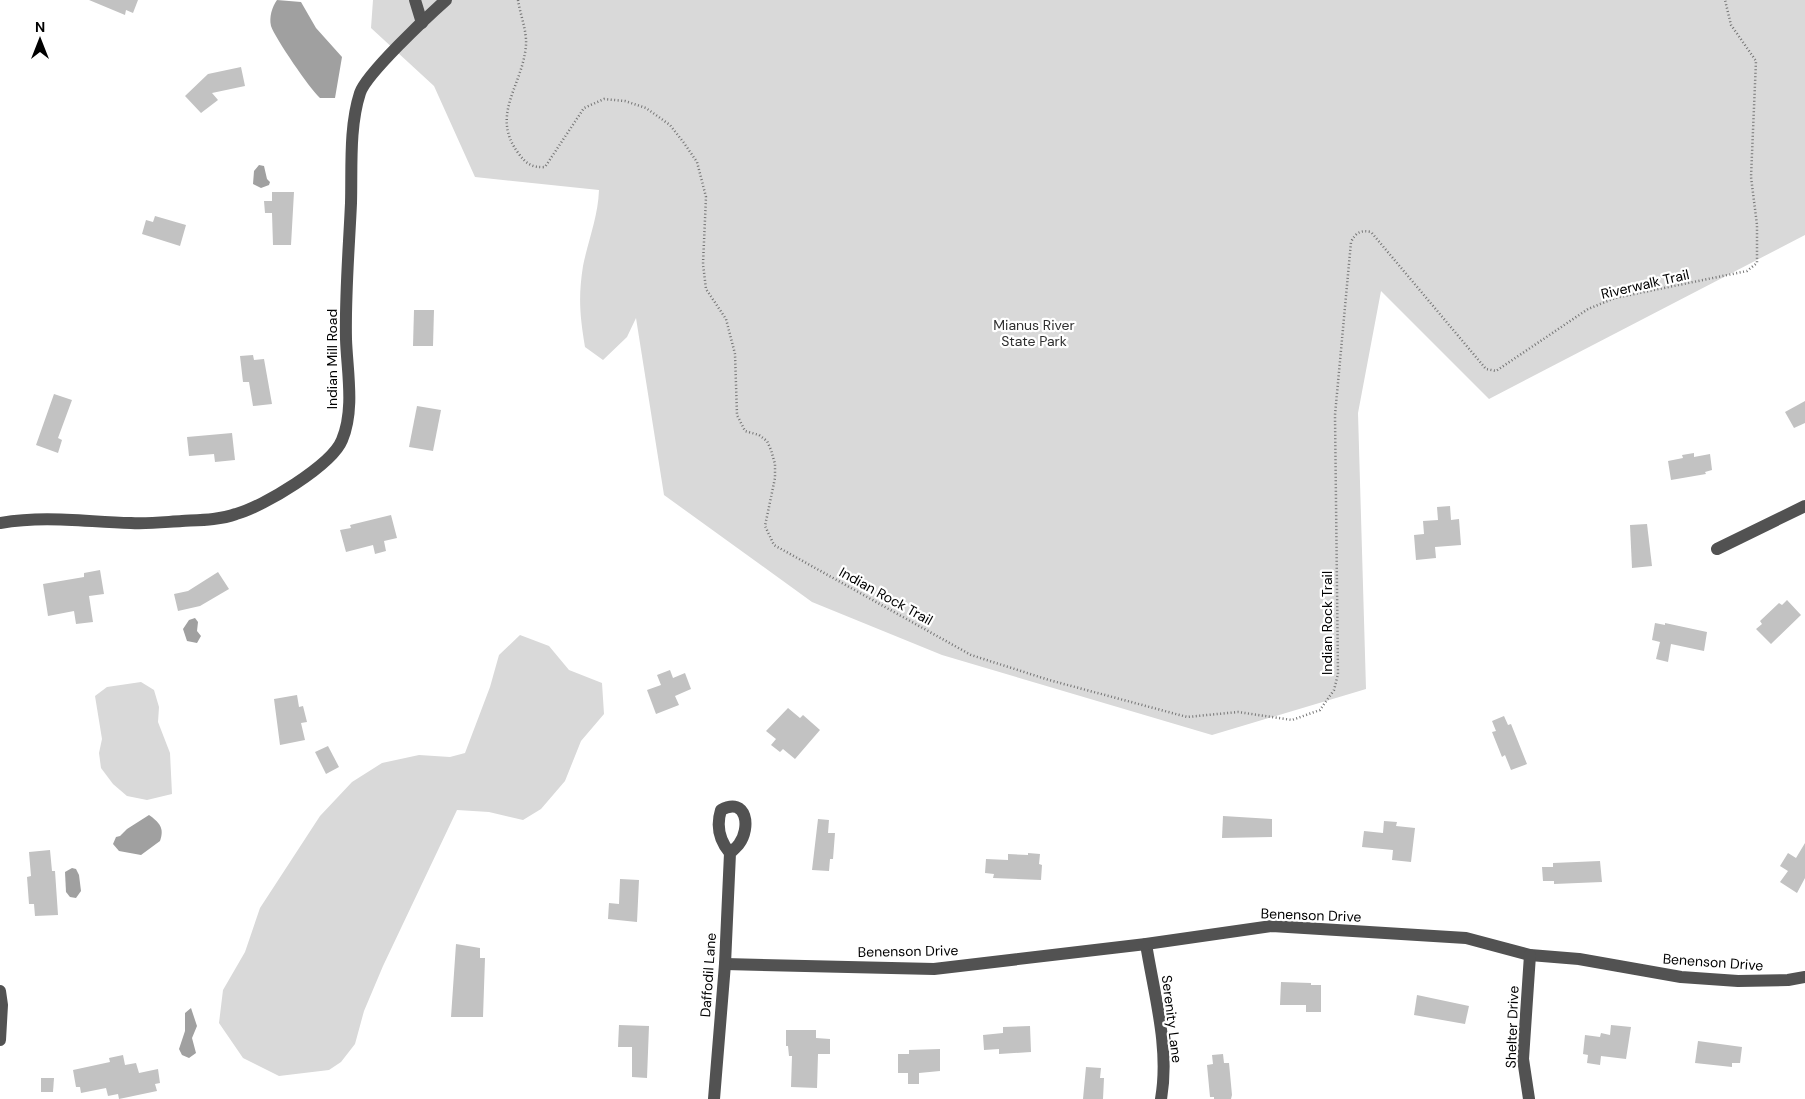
<svg xmlns="http://www.w3.org/2000/svg" width="1805" height="1099" font-family="'DM Sans',sans-serif">
<style>
.green{fill:#d9d9d9}
.water{fill:#a0a0a0}
.building{fill:#c2c2c2}
.lines{fill:none;stroke-linecap:round;stroke-linejoin:round}
.path{stroke:#747474;stroke-width:2.5;stroke-dasharray:1 2.5;stroke-linecap:butt}
.minor{stroke:#525252;stroke-width:12}
.labels{text-anchor:middle;dominant-baseline:central;stroke-width:4.5;stroke-linejoin:round;paint-order:stroke}
.street-label{font-size:14px;fill:#000;stroke:#fff}
.park-label{font-size:14px;fill:#303030;stroke:#fff}
</style>
<rect width="100%" height="100%" fill="#fff"/>
<!-- green -->
<g class="green">
<path d="M373 0H1805V235L1489 399 1381 291 1358 413 1366 689 1212 735 942 655 812 602 664 495 636 318 627 337 603 360 585 347C580 316 578 298 583 266 588 241 598 217 599 190L475 177 434 86 371 28Z"/>
<path d="M520 635 549 646 569 670 602 683 604 714 581 741 565 781 541 809 523 820 489 812 457 810 383 966 364 1011 355 1044 341 1062 329 1070 279 1076 243 1058 219 1023 223 990 245 952 260 908 320 816 352 782 382 763 419 755 450 757 465 753 490 687 499 655Z"/>
<path d="M141 682 154 690 159 707 158 722 170 753 172 794 147 800 127 796 113 784 101 768 99 753 102 739 95 696 107 687Z"/>
</g>
<!-- water -->
<g class="water">
<path d="M277 0 301 2 316 28 342 57 335 98H320C310 89 275 38 271 26 269 17 272 7 277 0Z"/>
<path d="M259 165 264 166 267 179 270 182 269 185 261 188 253 184 254 171Z"/>
<path d="M195 618 198 622 197 631 201 636 197 643 187 641 183 629 189 620Z"/>
<path d="M149 815C159 822 165 828 160 841L141 855 119 851 113 844 116 837 120 836 127 829Z"/>
<path d="M72 868 76 869 79 875 81 891 76 898 70 897 66 892 65 872Z"/>
<path d="M191 1008 197 1026 192 1038 196 1053 189 1058 182 1055 179 1049 185 1031V1013Z"/>
</g>
<!-- building -->
<g class="building">
<path d="M89 0H138L133 13 126 10 125 15Z"/>
<path d="M241 67 245 86 212 93 218 100 201 113 185 96 208 74Z"/>
<path d="M272 192H294L291 245H273L272 213H265L264 201H272Z"/>
<path d="M155 216 186 225 180 246 142 234 146 220 153 222Z"/>
<path d="M414 310H434L433 346H413Z"/>
<path d="M253 355 254 360 264 359 272 404 253 406 249 382H243L240 356Z"/>
<path d="M54 394 72 400 58 438 62 440 58 453 36 445Z"/>
<path d="M1805 401V423L1794 428 1785 412Z"/>
<path d="M417 406 441 410 433 451 409 447Z"/>
<path d="M232 433 235 460 215 462 214 454 189 456 187 437Z"/>
<path d="M1694 453V457L1710 454 1712 470 1705 472 1706 474 1671 480 1668 461 1683 458 1682 455Z"/>
<path d="M1450 506 1451 520 1459 519 1461 545 1435 547 1436 558 1416 560 1414 535 1424 534 1423 521 1438 520 1437 507Z"/>
<path d="M391 515 397 538 384 541 386 551 375 554 373 545 346 552 340 530 351 528 350 525Z"/>
<path d="M1647 524 1652 566 1632 568 1630 525Z"/>
<path d="M100 570 104 594 89 596 93 622 76 624 74 611 48 616 43 584 84 577V573Z"/>
<path d="M218 572 229 589 200 606 178 611 174 594 188 591Z"/>
<path d="M1787 600 1801 615 1771 644 1756 629 1762 624 1760 621 1779 603 1782 605Z"/>
<path d="M1655 623 1665 625V623L1707 632 1704 651 1671 644 1668 662 1656 659 1660 642 1652 640Z"/>
<path d="M670 670 673 678 685 673 691 689 675 696 679 705 656 714 647 690 661 685 657 675Z"/>
<path d="M297 695 299 707 303 706 307 722 301 723 305 740 280 745 274 699Z"/>
<path d="M788 708 800 718 803 715 820 730 795 759 783 749 780 752 771 745 776 739 766 731Z"/>
<path d="M1504 716 1508 725 1511 724 1527 764 1511 770 1505 755 1502 757 1492 732 1496 731 1492 721Z"/>
<path d="M328 746 339 767 326 774 315 752Z"/>
<path d="M1223 816 1272 819V837L1222 838Z"/>
<path d="M818 819 829 820 828 833H835L833 859H830L829 871 812 870Z"/>
<path d="M1384 821 1397 822 1396 826 1415 828 1411 862 1392 860 1393 850 1362 847 1364 831 1383 833Z"/>
<path d="M1805 843V878L1797 893 1780 882 1788 871 1780 866 1788 853 1796 858Z"/>
<path d="M50 850 52 871H55L58 915 35 916 34 904H29L27 877 31 876 29 852Z"/>
<path d="M1028 853 1040 854 1039 864 1042 865 1041 880 993 878 994 874 985 873 986 859 1008 860V854L1028 855Z"/>
<path d="M1600 861 1602 882 1554 884V881H1543L1542 867H1553V863Z"/>
<path d="M620 879 639 880 637 922 608 919 609 903 619 904Z"/>
<path d="M456 944 480 948V958H485L483 1017H451Z"/>
<path d="M1281 982 1311 983V985H1321V1012H1306V1005H1280Z"/>
<path d="M1417 995 1469 1006 1465 1024 1414 1015Z"/>
<path d="M619 1025 649 1026 647 1078 632 1077V1047H618Z"/>
<path d="M1611 1025 1631 1027 1626 1059 1601 1056 1600 1065 1587 1063 1588 1055 1583 1054 1585 1035 1600 1037 1601 1033 1610 1035Z"/>
<path d="M1030 1026 1031 1052 999 1054V1049L984 1050 983 1035 1003 1033V1027Z"/>
<path d="M786 1030H816V1038L830 1039V1054H818L817 1088 791 1087 792 1056H789L788 1046H786Z"/>
<path d="M1698 1041 1742 1047 1740 1063H1732V1067L1695 1063Z"/>
<path d="M940 1049V1071L919 1073V1084H908V1073H898V1054H909V1050Z"/>
<path d="M1223 1054 1224 1063H1229L1232 1095 1231 1099H1214V1097H1210L1207 1065 1213 1064 1212 1055Z"/>
<path d="M123 1055 125 1065 136 1063 139 1073 158 1069 160 1083 155 1084 157 1091 119 1099 118 1094 108 1096 106 1088 81 1093 80 1087H76L73 1070 110 1062 109 1058Z"/>
<path d="M1086 1067 1101 1068 1100 1078H1104L1103 1099H1083Z"/>
<path d="M41 1078H54L53 1092H41Z"/>
</g>
<g class="lines">
<!-- path -->
<path class="path" d="M518 0C520 14 527 31 526 45 523 86 489 115 519 154 526 164 533 168 545 167L584 108 604 99 625 101 646 108 670 125 684 143 697 162 706 197 703 264 706 289 726 319 735 354 737 415 745 431 759 435 767 441 771 450 775 464V478L765 526 774 545 971 655 1049 680 1187 717 1238 712 1292 720 1320 710 1334 690 1338 674 1335 415 1351 242C1356 232 1361 230 1371 232L1486 369 1496 371 1588 309 1615 298 1747 271 1757 263V225L1751 177 1756 61 1731 25 1725 0"/>
<!-- minor -->
<g class="minor">
<path d="M415 0 422 23"/>
<path d="M0 523C46 515 86 522 131 523 148 524 165 522 182 521 200 520 219 520 236 514 263 507 332 465 342 440 355 409 347 371 346 339 345 294 349 248 351 203 352 168 349 127 360 93 366 74 428 16 446 0"/>
<path d="M1717 549 1805 506"/>
<path d="M1146 944C1154 994 1170 1048 1161 1099"/>
<path d="M725 964 934 969 1146 944 1272 926 1466 938 1530 955 1579 959 1681 977 1738 981 1788 980 1805 977"/>
<path d="M0 991 2 1005 0 1040"/>
<path d="M714 1099 725 964 730 853C719 840 716 826 721 810 747 796 751 828 739 844 737 847 733 850 730 853"/>
<path d="M1529 1099 1523 1059 1530 955"/>
</g>
</g>
<g class="labels">
<!-- street labels -->
<g class="street-label">
<text transform="translate(1645 284) rotate(-13)">Riverwalk Trail</text>
<text transform="translate(332 359) rotate(-90)">Indian Mill Road</text>
<text transform="translate(886 596) rotate(29)">Indian Rock Trail</text>
<text transform="translate(1327 623) rotate(-90)">Indian Rock Trail</text>
<text transform="translate(1311 915) rotate(2)">Benenson Drive</text>
<text transform="translate(908 951) rotate(-1)">Benenson Drive</text>
<text transform="translate(1713 962) rotate(4)">Benenson Drive</text>
<text transform="translate(708 975) rotate(-86)">Daffodil Lane</text>
<text transform="translate(1172 1019) rotate(83)">Serenity Lane</text>
<text transform="translate(1512 1027) rotate(-88)">Shelter Drive</text>
</g>
<!-- park labels -->
<g class="park-label">
<text x="1034" y="325">Mianus River<tspan x="1034" dy="16">State Park</tspan></text>
</g>
</g>
<!-- north arrow -->
<g transform="translate(40 40)" stroke="#ffffff" stroke-width="4" paint-order="stroke">
<path d="M0-4L9 19L0 12L-9 19Z" fill="#000000"/>
<text y="-8" font-size="14" font-weight="bold" text-anchor="middle" fill="#000000">N</text>
</g>
</svg>
